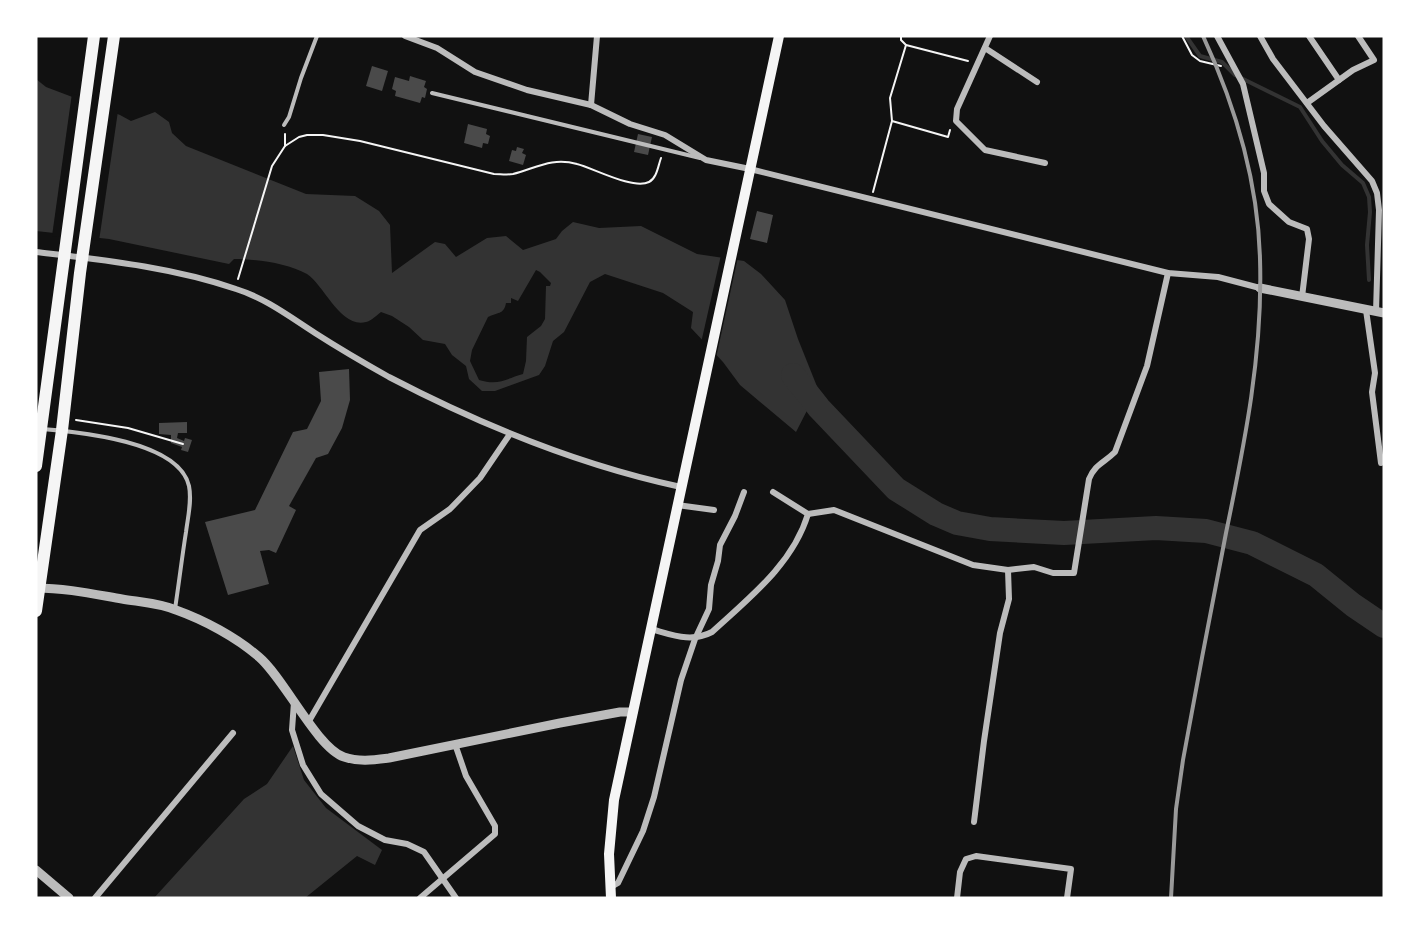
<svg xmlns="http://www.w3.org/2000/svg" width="1420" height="934" font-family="Jost,sans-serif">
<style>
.water{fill:#333;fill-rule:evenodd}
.pier{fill:#111}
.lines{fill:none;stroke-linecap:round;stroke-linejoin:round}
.stream{stroke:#333;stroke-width:4}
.river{stroke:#333;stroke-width:24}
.building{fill:#4a4a4a}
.path{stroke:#f5f5f5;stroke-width:2}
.service{stroke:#bcbcbc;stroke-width:4}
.minor{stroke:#bcbcbc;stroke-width:6}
.tertiary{stroke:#bcbcbc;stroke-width:9}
.secondary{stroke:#f5f5f5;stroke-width:10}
.trunk{stroke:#f5f5f5;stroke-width:12}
.rail{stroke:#9a9a9a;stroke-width:4}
</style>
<rect width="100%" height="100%" fill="#111"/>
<!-- water -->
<g class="water">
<path d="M36 79 46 87 120 115 131 121 155 112 169 122 172 133 186 146 306 194 355 196 379 211 390 225 392 273 435 242 445 244 456 257 487 238 506 236 523 250 556 239 562 231 573 222 599 228 641 226 697 254 744 261 761 274 785 300 798 339 818 389 796 432 740 385 723 362 691 328 693 312 663 293 605 274 590 282 564 332 553 341 545 366 539 375 495 391H482L469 379 466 366 452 355 445 344 423 340 409 327 392 316 381 312C377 315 371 321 366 322 341 329 324 285 307 274 287 263 256 259 234 259L229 264 109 239 36 231ZM536 270 540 272 551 283 550 286H546L545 319 541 326 527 337 526 361 523 374C505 379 499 386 479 380L470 361 472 350 488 317C497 312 504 315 506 303H511V298L518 301Z"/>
<path d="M293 746 304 780 326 808 382 850 375 865 357 856 305 898H154L244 799 267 784Z"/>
</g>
<!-- pier -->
<g class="pier">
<path d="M72 93 118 111 99 241 52 236Z"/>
<path d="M721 255 738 257 716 358 701 343Z"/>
</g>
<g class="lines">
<!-- stream -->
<path class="stream" d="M1186 36 1200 56 1222 62 1235 75 1300 107 1322 141 1342 165 1363 183 1369 197 1370 212 1367 245 1369 280"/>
<!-- river -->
<path class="river" d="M793 375 819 408 896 489 936 514 957 523 990 529 1064 533 1156 528 1206 531 1252 543 1316 575 1353 605 1384 626"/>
</g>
<!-- building -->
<g class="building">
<path d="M372 66 388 71 382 91 366 86Z"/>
<path d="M410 76 426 81 424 87 427 89 425 98 422 97 420 103 395 96 396 91 392 89 395 77 409 81Z"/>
<path d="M468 124 487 129 486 134 490 136 488 144 483 143 482 148 464 143Z"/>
<path d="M638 134 652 137 648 155 634 152Z"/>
<path d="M517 147 524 149 522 153 526 155 523 165 509 161 512 150 516 151Z"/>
<path d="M757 211 773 215 767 243 750 239Z"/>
<path d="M349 369 350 400 342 428 328 454 316 458 289 506 296 510 276 553 269 550 260 551 269 584 228 595 205 522 255 510 293 432 307 429 321 401 319 372Z"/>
<path d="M187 422V433H178L177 438 184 441 185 438 192 440 188 452 181 450 182 447 171 443V435L159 434V423Z"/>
</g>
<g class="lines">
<!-- path -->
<g class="path">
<path d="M901 36V40L906 45 968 61"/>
<path d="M1182 36 1192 55 1200 61 1221 66"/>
<path d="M892 121 948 137 950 130"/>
<path d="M285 134V146"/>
<path d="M873 192 892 121 890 98 906 45"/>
<path d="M238 279 272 166 285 146 299 137 307 135H323L360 141 494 174C500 174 507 175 513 174 536 168 552 157 577 164 593 168 633 190 649 182 657 178 658 166 661 158"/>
<path d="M76 420 128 428 183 444"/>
</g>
<!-- service -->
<g class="service">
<path d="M432 93 700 158"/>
<path d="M284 125 289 117 301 78 317 36"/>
<path d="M42 429C79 432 179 441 189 486 192 501 188 516 186 532 182 557 179 583 175 609"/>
</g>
<!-- minor -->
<g class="minor">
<path d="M405 36 437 48 475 72 527 90 591 105 630 124 665 135 706 160 750 169 1168 273 1218 277 1260 288"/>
<path d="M990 36 957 109 956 121 985 150 1045 163"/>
<path d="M1217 36 1243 84 1264 173V191L1269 204 1289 222 1307 229 1309 239 1302 297"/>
<path d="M1260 36 1273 59 1324 126 1372 181 1377 193 1379 210 1376 312"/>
<path d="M1309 36 1339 80"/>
<path d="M985 48 1037 82"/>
<path d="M1307 103 1353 70 1374 60 1358 36"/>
<path d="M591 105 597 36"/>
<path d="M36 252C103 260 172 267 236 289 265 298 290 317 315 333 340 349 364 363 389 377 483 426 578 465 681 487"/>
<path d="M1366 310 1375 373 1372 392 1381 463"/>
<path d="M677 505 714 510"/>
<path d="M808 514 834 510 973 565 1008 570 1034 567 1053 573H1074L1089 479C1095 464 1104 463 1115 452L1147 366 1168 273"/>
<path d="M651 629C673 635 691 643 712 632 749 598 793 564 808 514L773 492"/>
<path d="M294 702 292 730 303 765 321 794 358 826 385 840 407 844 424 852 456 898"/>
<path d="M309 721 420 530 450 509 480 478 510 434"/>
<path d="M974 822 984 741 1000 633 1009 599 1008 570"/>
<path d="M611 887 618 883 643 831 654 797 681 680 695 639 709 609 711 585 718 561 720 545 735 516 744 492"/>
<path d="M95 898 233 733"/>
<path d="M420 898 495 834V826L466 776 455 744"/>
<path d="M957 898 960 872 966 859 976 856 1071 869 1067 898"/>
</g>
<!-- tertiary -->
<g class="tertiary">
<path d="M1260 288 1384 313"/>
<path d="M36 588C65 588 93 594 122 599 140 602 159 603 176 610 204 620 236 637 259 657 284 678 317 748 344 757 359 762 373 760 389 758L560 723 620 712H633"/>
<path d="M36 870 69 898"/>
</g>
<!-- secondary -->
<path class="secondary" d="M611 898 609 854 614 800 779 36"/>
<!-- trunk -->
<g class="trunk">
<path d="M36 466 94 36"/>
<path d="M36 611 62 430 80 273 114 36"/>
</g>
<!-- rail -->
<path class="rail" d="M1171 898 1176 809 1183 760C1197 684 1211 609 1226 533 1245 441 1263 353 1260 259 1258 182 1235 105 1203 36"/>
</g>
<!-- border -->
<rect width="1420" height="934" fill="none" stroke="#ffffff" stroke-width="75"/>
</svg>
